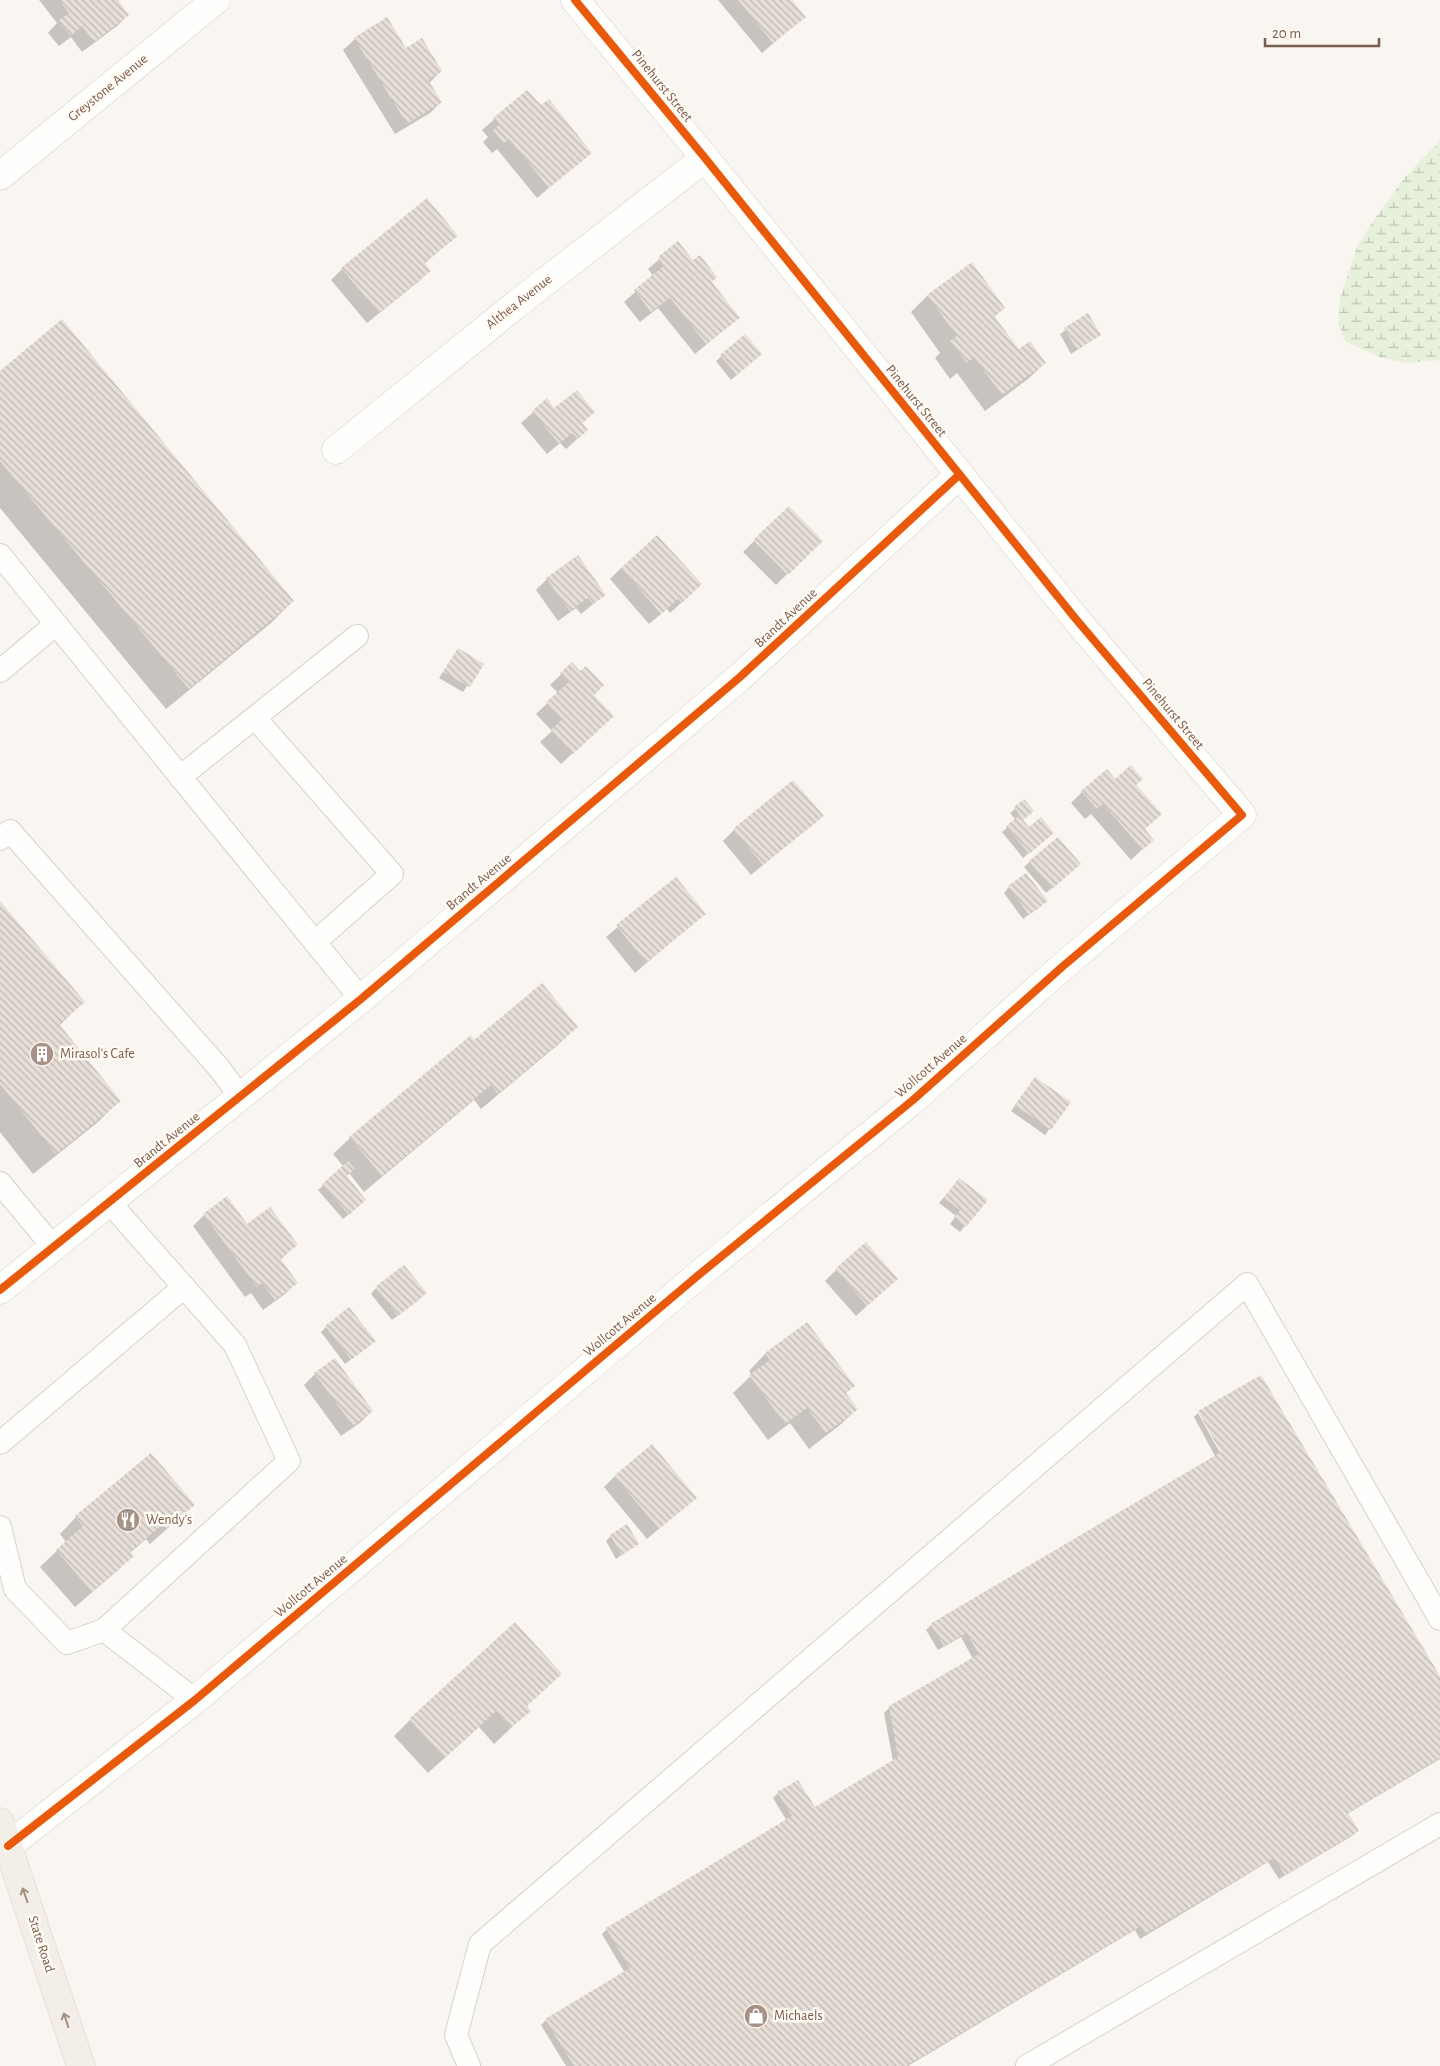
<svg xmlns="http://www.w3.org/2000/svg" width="1440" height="2066" font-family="'Alegreya Sans',sans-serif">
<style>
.wetland{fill:url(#wetland-marsh)}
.shadow{fill:#0003}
.building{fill:url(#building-back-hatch)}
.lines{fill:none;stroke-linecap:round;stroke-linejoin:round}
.service-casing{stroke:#d7d1cb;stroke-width:24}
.minor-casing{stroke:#d7d1cb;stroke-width:29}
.primary-casing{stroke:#dad1cc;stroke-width:29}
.service{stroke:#fefefd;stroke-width:22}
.minor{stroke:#fefefd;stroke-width:28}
.primary{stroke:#f3eee8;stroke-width:28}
.cycleway-casing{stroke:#fffaf3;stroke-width:11}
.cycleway{stroke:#e8590c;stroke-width:8}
.oneway{stroke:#a48f83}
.labels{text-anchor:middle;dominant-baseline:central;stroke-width:5;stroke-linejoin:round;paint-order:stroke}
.street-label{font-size:14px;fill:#7a5c4d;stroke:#fffaf3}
.poi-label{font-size:14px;fill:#7a5c4d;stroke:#fffaf3;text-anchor:start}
</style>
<defs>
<pattern id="wetland-marsh" width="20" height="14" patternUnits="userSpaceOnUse" patternTransform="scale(1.25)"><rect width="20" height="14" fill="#e7f0db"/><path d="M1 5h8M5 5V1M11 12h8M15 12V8" fill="none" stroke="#c0c6b4"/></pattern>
<pattern id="building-back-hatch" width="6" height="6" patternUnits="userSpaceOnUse" patternTransform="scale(1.25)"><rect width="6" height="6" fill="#e6ded7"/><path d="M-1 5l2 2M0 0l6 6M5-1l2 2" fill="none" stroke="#bfb7b1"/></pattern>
</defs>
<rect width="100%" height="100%" fill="#f9f5f0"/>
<!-- wetland -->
<path class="wetland" d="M1440 141V360L1408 363 1382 358 1346 342 1338 324 1340 298 1357 247 1371 224 1405 177Z"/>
<!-- shadow -->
<g class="shadow">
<path d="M39 0H119L118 1 128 15 117 26 82 52 71 37 59 46 48 33 57 23Z"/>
<path d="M718 0H790L804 17 762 53Z"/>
<path d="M355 39 405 49 441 71 429 83 441 102 430 113 395 134 343 50Z"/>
<path d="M527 91 540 107 590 153 537 198 497 149 492 153 483 142 488 137 482 130Z"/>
<path d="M456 236 424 264 429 271 418 282 367 323 331 280 342 269Z"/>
<path d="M678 243 738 318 695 354 658 308 640 322 624 302 653 276 648 269Z"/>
<path d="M972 264 1004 308 994 317 1018 351 1045 363 1028 379 985 411 957 373 950 379 935 358 940 353 911 312 927 296Z"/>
<path d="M1088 315 1100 335 1071 354 1060 334Z"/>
<path d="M745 336 755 359 731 380 716 361Z"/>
<path d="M0 373 293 601 271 623 166 709 0 508Z"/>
<path d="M547 400 554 410 594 412 581 424 586 430 575 441 566 449 560 443 547 454 521 423Z"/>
<path d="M754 541H821L776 585 743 552Z"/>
<path d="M621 568 690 595 670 613 667 609 649 624 610 579Z"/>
<path d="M547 579 604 595 581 614 576 608 558 621 536 590Z"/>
<path d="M458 649 482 664 463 692 439 678Z"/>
<path d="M572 664 580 672 592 695 601 727 561 764 540 742 552 731 536 714 558 693 550 685Z"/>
<path d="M1135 785 1160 814 1144 830 1152 840 1131 860 1091 814 1085 819 1071 803 1082 792Z"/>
<path d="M1024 801 1022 821 1029 829 1047 838 1023 858 1002 832 1016 820 1010 813Z"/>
<path d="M822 816 751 875 723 841 734 830Z"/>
<path d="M1057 838 1074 869 1046 893 1024 867Z"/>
<path d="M675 878 704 914 635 973 606 937Z"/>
<path d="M1009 887 1041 906 1023 919 1004 893Z"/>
<path d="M0 903 83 1002 59 1026 119 1101 98 1122 33 1174 0 1132Z"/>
<path d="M576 1027 560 1043 481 1109 474 1100 364 1192 349 1173 345 1177 360 1205 343 1219 318 1190 344 1167 333 1154 350 1138 474 1041Z"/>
<path d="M1035 1078 1069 1102 1045 1135 1011 1111Z"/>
<path d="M959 1180 986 1200 960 1232 950 1224 956 1216 939 1203Z"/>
<path d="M204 1215 247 1225 296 1245 280 1260 296 1283 285 1294 263 1310 251 1293 245 1297 193 1226Z"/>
<path d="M836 1270 896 1279 856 1316 825 1281Z"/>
<path d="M376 1288 420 1299 392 1320 371 1294Z"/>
<path d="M807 1324 853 1386 845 1394 857 1409 840 1425 809 1449 790 1423 768 1440 733 1393 752 1375 749 1371 765 1354Z"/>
<path d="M326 1327 369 1346 345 1364 321 1332Z"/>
<path d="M315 1374 372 1411 361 1422 341 1436 304 1385Z"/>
<path d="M1198 1413 1223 1458 1440 1678V1759L1347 1814 1357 1831 1352 1836 1279 1879 1268 1862 1140 1939 1135 1930 908 2066H566L541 2025 546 2020 625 1973 602 1934 607 1929 787 1821 773 1798 778 1793 814 1809 893 1761 884 1713 890 1707 973 1659 961 1637 938 1650 926 1630 931 1625 1215 1456 1194 1417Z"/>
<path d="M615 1476 695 1498 647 1539 604 1487Z"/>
<path d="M194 1505 150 1544 146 1539 130 1553 132 1556 116 1572 75 1607 40 1567 66 1542 60 1534 76 1517Z"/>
<path d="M611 1536 637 1544 616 1559 606 1541Z"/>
<path d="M526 1707 529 1711 494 1744 479 1727 428 1773 394 1736 410 1720Z"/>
</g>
<!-- building -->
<g class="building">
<path d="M59 0H118L129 15 94 42 82 26 71 36 58 21 69 13Z"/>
<path d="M738 0H792L806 17 773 43Z"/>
<path d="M387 17 406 48 422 38 442 71 428 80 442 102 407 124 354 38Z"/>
<path d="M527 90 541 105 549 99 592 153 549 188 509 139 504 143 493 130 499 125 493 118Z"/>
<path d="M427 198 458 236 424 263 431 271 379 313 341 268Z"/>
<path d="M678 241 693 260 700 255 717 277 712 282 740 318 706 344 670 298 651 312 634 290 664 266 658 257Z"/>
<path d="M972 262 1005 308 994 316 1019 349 1030 341 1046 363 1002 395 974 357 967 363 950 341 957 336 927 295Z"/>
<path d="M1088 313 1101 335 1077 350 1064 328Z"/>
<path d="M62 319 294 601 189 689 0 461V371Z"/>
<path d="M745 334 762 354 737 375 720 355Z"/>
<path d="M577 390 595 412 582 423 588 430 578 439 572 433 559 444 532 411 547 398 554 408Z"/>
<path d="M789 506 823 541 788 575 753 540Z"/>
<path d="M657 535 702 584 682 603 678 599 661 614 621 568Z"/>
<path d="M578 555 606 595 593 604 588 598 570 611 546 578Z"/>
<path d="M458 648 484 664 470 687 443 672Z"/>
<path d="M572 662 580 671 586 666 604 685 594 695 614 716 573 754 551 730 562 719 546 702 569 682 560 673Z"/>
<path d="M1131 765 1143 779 1136 785 1162 814 1145 829 1154 840 1143 850 1103 804 1097 809 1081 791 1107 769 1115 779Z"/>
<path d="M793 780 824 816 763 865 733 829Z"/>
<path d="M1024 799 1034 811 1023 820 1029 827 1041 817 1054 833 1029 854 1006 826 1020 815 1014 807Z"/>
<path d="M1058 837 1081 864 1052 889 1029 861Z"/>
<path d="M1026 873 1048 901 1029 915 1008 886Z"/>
<path d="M676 877 706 914 646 963 616 925Z"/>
<path d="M0 901 85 1002 59 1024 121 1101 56 1154 0 1084Z"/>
<path d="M542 983 578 1027 498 1094 491 1085 382 1176 349 1137 471 1035 474 1040Z"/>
<path d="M1035 1077 1071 1102 1051 1130 1015 1105Z"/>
<path d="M348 1161 355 1169 347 1176 366 1200 349 1215 322 1184Z"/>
<path d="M959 1178 988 1200 966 1227 954 1218 960 1210 944 1198Z"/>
<path d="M227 1196 247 1224 270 1207 298 1245 280 1258 298 1283 275 1300 262 1283 257 1287 203 1214Z"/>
<path d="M866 1242 898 1279 867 1306 835 1269Z"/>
<path d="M404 1265 427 1293 398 1316 375 1287Z"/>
<path d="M349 1307 376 1341 351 1360 325 1326Z"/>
<path d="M807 1322 855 1386 846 1393 858 1409 826 1433 807 1408 785 1424 749 1375 770 1360 765 1353Z"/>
<path d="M335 1358 373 1411 353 1426 314 1373Z"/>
<path d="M1261 1375 1440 1676V1758L1348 1813 1359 1831 1285 1875 1274 1858 1145 1934 1141 1926 906 2066H574L545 2019 630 1968 606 1928 792 1816 777 1792 798 1780 815 1807 898 1757 889 1706 979 1654 966 1633 944 1646 930 1624 1221 1452 1198 1411Z"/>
<path d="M652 1444 697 1498 659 1529 614 1476Z"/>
<path d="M151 1453 195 1505 167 1528 163 1524 130 1552 134 1556 92 1592 56 1550 83 1526 75 1516Z"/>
<path d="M627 1524 639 1544 622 1555 610 1535Z"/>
<path d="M515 1622 562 1674 527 1706 531 1711 511 1728 496 1711 445 1758 409 1719Z"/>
</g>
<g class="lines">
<!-- service casing -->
<g class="service-casing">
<g id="service">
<path d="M0 555 361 999"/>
<path d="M0 671 56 624"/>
<path d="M255 718 392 874 315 942"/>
<path d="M180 777 357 636"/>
<path d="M0 839 10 831 219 1068 240 1096"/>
<path d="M0 1183 54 1248"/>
<path d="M110 1203 235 1345 289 1461 104 1630 195 1700"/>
<path d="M0 1443 184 1287"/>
<path d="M0 1527 15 1589 67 1643 104 1630"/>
<path d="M469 2066 456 2035 480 1944 1247 1284 1440 1619"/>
<path d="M1027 2066 1440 1824"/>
</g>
</g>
<!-- minor casing -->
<g class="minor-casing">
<g id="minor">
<path d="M0 176 216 0"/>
<path d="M336 450 523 299 705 158"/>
<path d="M0 1290 361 999 740 677 959 475"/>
<path d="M8 1846 195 1700 701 1273 913 1100 1062 967 1242 815 1075 618 705 158 575 0"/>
</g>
</g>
<!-- primary casing -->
<g class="primary-casing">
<path id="primary" d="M0 1822 81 2066"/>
</g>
<!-- service -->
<use href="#service" class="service"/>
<!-- minor -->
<use href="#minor" class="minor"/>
<!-- primary -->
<use href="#primary" class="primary"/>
<!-- cycleway casing -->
<g class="cycleway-casing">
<g id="cycleway">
<path d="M0 1290 361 999 740 677 959 475"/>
<path d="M8 1846 195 1700 701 1273 913 1100 1062 967 1242 815 1075 618 705 158 575 0"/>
</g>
</g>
<!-- cycleway -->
<use href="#cycleway" class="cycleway"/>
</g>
<!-- one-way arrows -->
<defs><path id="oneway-shaft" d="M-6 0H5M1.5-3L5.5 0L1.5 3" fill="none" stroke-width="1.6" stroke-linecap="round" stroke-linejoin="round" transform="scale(1.25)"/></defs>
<g class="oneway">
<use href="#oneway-shaft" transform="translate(25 1895) rotate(-109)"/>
<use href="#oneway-shaft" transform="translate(66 2020) rotate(-108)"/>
</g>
<!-- icons -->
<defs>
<g id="building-disc" transform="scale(1.25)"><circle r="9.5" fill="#a69286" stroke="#fffaf3"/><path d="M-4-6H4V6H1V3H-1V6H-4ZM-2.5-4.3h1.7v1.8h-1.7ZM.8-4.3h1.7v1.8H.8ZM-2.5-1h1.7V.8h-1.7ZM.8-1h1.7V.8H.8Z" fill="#fff"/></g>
<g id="restaurant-disc" transform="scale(1.25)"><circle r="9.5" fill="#a69286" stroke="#fffaf3"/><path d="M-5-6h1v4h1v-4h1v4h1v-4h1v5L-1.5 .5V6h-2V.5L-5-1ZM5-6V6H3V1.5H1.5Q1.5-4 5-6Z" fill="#fff"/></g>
<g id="shop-disc" transform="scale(1.25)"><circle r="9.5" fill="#a69286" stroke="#fffaf3"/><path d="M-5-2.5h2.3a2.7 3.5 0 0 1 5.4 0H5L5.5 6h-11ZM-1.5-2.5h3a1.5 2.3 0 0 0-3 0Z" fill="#fff"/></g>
</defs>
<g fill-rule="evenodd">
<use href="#building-disc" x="42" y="1054"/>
<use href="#restaurant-disc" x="128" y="1520"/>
<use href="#shop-disc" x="756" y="2016"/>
</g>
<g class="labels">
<!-- street labels -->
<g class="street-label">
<text transform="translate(662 86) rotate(51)">Pinehurst Street</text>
<text transform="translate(108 88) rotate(-39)">Greystone Avenue</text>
<text transform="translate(519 302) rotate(-38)">Althea Avenue</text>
<text transform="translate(916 401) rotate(51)">Pinehurst Street</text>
<text transform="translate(786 618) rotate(-43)">Brandt Avenue</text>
<text transform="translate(1173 714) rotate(50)">Pinehurst Street</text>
<text transform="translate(479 882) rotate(-40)">Brandt Avenue</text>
<text transform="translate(931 1066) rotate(-41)">Wollcott Avenue</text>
<text transform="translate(167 1140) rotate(-39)">Brandt Avenue</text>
<text transform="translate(620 1325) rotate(-40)">Wollcott Avenue</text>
<text transform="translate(311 1586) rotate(-40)">Wollcott Avenue</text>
<text transform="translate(41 1944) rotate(72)">State Road</text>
</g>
<!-- poi labels -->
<g class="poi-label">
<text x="60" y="1054">Mirasol's Cafe</text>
<text x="146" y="1520">Wendy's</text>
<text x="774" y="2016">Michaels</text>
</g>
</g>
<!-- scale -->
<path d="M1265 38v8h114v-8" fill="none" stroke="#7a5c4d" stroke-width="2.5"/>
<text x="1272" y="38" font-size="15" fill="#7a5c4d" stroke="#fffaf3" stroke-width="4" paint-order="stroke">20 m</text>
</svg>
